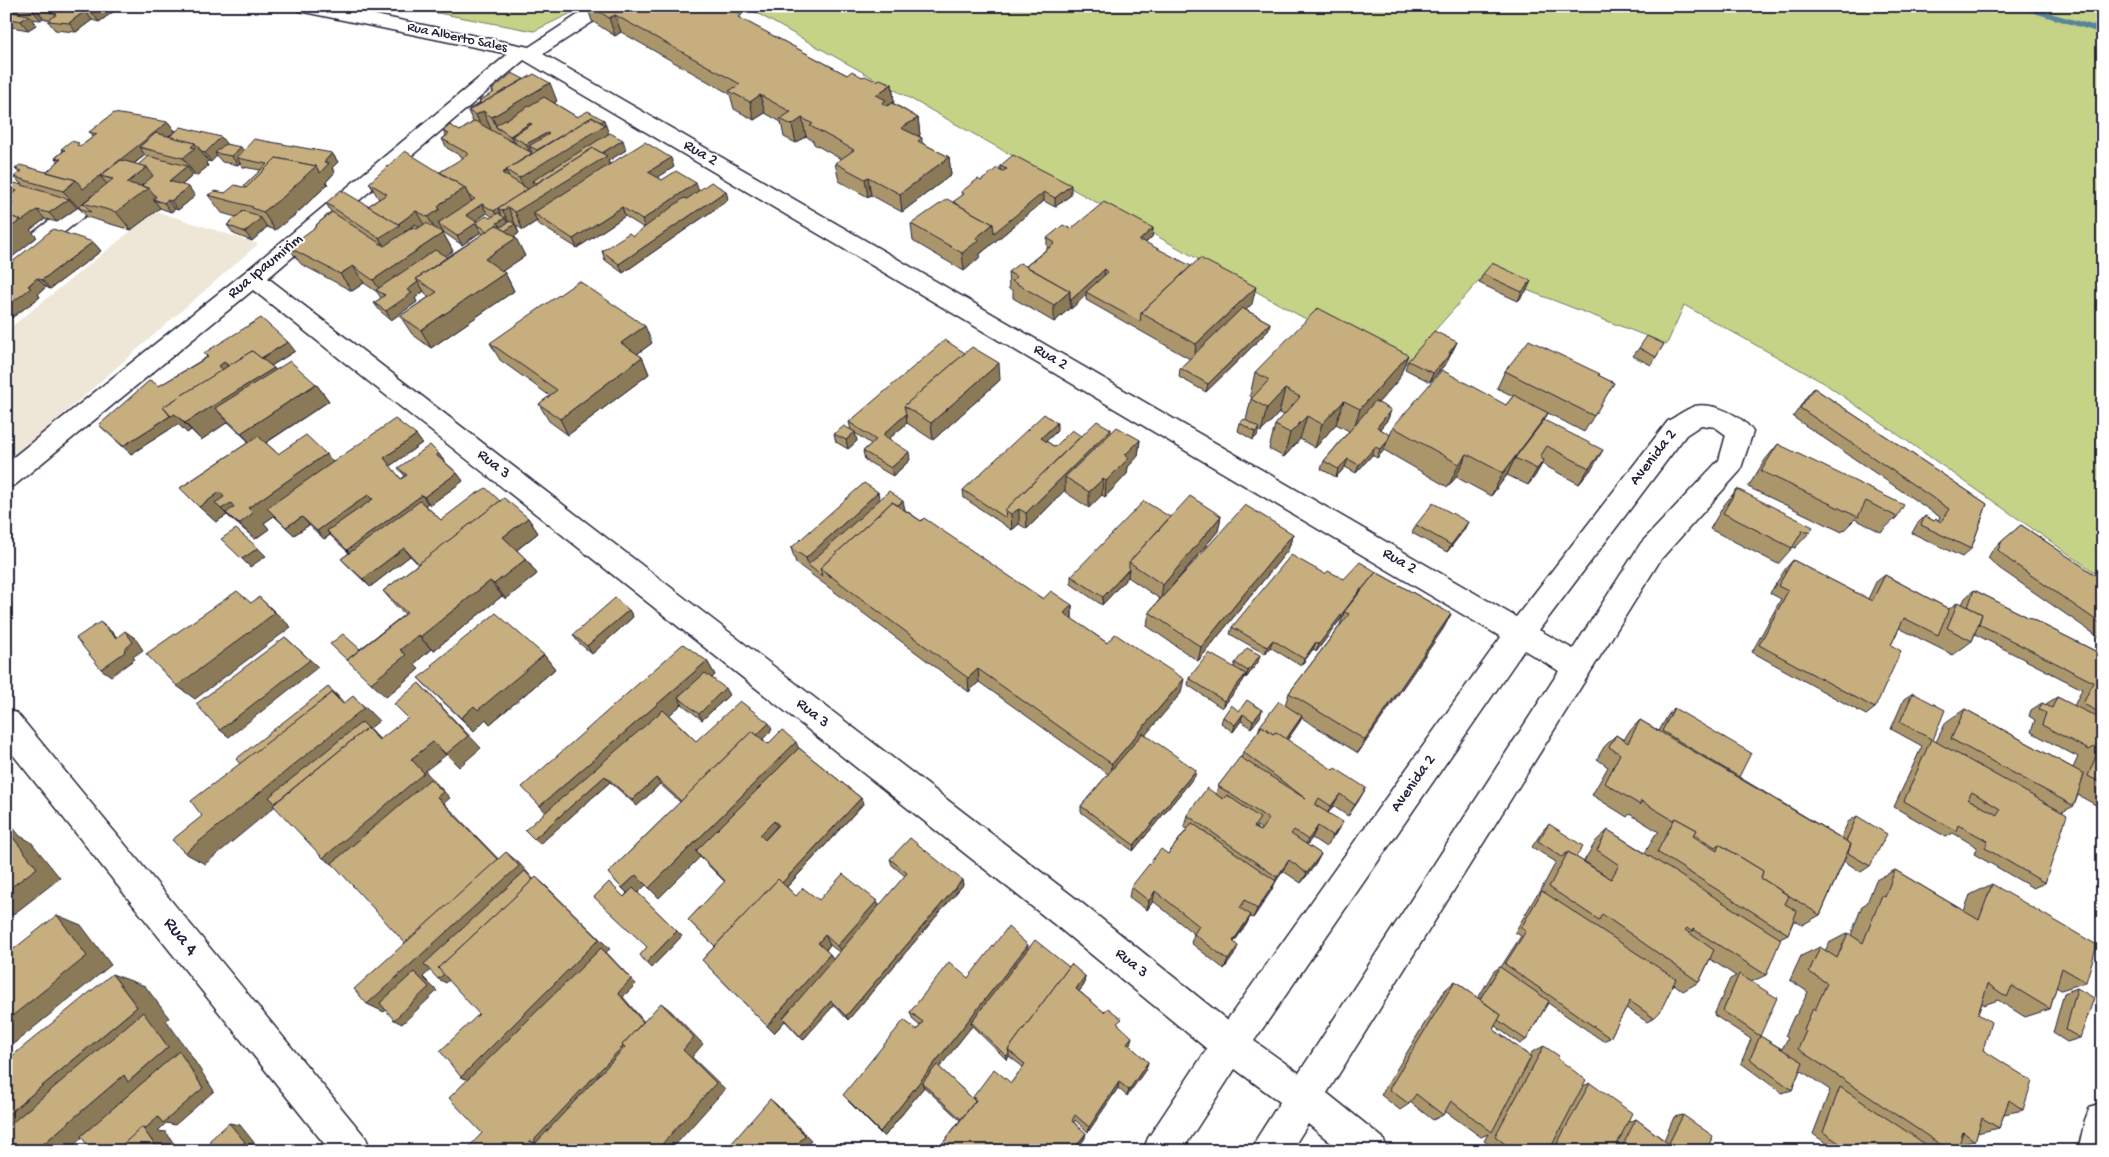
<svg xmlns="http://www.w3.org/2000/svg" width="2109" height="1157" font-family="'Gochi Hand',sans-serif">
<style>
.built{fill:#eee7d8}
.green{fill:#c5d387;stroke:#747a61}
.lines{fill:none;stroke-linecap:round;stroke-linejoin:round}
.stream{fill:#58849c;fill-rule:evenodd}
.minor-casing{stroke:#22223b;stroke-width:3}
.minor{fill:#fff;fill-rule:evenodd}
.wall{fill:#ab966c;stroke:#22223b;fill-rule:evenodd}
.shaded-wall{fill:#8b7a58;stroke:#22223b}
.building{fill:#c7ae7e;stroke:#22223b;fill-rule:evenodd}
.labels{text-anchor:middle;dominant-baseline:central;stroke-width:4;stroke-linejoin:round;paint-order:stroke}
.far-street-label{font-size:14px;fill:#22223b;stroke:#fff}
.street-label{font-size:16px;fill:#22223b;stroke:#fff}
.near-street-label{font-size:19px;fill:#22223b;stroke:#fff}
</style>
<rect width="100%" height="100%" fill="#fff"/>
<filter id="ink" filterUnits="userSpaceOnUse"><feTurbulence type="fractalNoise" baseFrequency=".02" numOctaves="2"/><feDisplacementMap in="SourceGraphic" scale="10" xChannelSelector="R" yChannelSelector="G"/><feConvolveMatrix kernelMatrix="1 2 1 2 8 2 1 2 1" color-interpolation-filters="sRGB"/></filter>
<g filter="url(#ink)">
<!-- built -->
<path class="built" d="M156 211 258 244 6 464V331Z"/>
<!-- green -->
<g class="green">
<path d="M400 6H586L534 31Z"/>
<path d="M744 6H2103V578L1824 383 1684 305 1667 344 1485 274 1399 371Z"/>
</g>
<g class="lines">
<!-- stream -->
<path class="stream" d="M2011 6H2025L2103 28V34Z"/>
<!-- minor casing -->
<g class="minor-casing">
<g id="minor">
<path d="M295 6H332L529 47 591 6H613L611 10 543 54 1516 617 1668 421C1677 416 1686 409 1695 406 1713 402 1744 416 1753 432L1740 471 1661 559 1327 1093 1383 1138 1388 1151H1341L1308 1124 1291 1151H1252L1257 1138 1280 1102 1235 1069 1182 1151H1143L1148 1138 1207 1049 1059 928 253 290 15 485 6 488V463L245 272 508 54 304 12 297 10ZM524 60 1501 637 1227 1020 1083 904 268 278ZM1701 425 1715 427 1726 435 1719 460 1641 543 1573 649 1539 630 1686 435ZM1524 650 1559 671 1299 1073 1254 1041Z"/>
<path d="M171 131 178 132 181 137 178 142 14 272 6 274V254L164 132Z"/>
<path d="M6 710 17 713 366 1138 371 1151H330L6 746Z"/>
<path d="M2103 1102V1151H2078L2085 1120 2090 1107Z"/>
</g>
</g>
<!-- minor -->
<use href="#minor" class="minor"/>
</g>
<!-- wall -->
<g class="wall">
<path d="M6 6H121L99 22 92 20 76 32 55 30 48 21 49 20 43 18 41 20 31 19 36 25 28 30 12 27 6 20Z"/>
<path d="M587 6H731V8L743 20 847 75 862 77 876 81 892 84 894 102 893 103 918 118 920 135 919 136 922 138V143L949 157 951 175 902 212 871 195 868 197 839 181 835 163 841 159 814 144 813 141 806 136 796 143 784 137 781 122 765 113 754 120 734 109 730 94 621 32 615 36 592 21Z"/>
<path d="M492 90 557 101 554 103 577 117 604 120 608 134 626 150 608 161 610 164 674 167 657 178 662 180 699 191H726L728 200 623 273 605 260 602 251 633 236 644 228 625 216 577 248 537 223V221L523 230 516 225V226L519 233 514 237 525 256 502 271 505 273 514 291 431 348 412 334 400 316 429 297 427 296 424 291 415 298 417 302 391 320 380 311 374 303 381 298 377 292 364 283 352 291 301 264 288 247 317 227 316 225 331 212 326 203 368 206 379 199 369 183 440 172 464 158 447 148 442 139 446 136 443 131H460L473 122 468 111 480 103 479 101 493 93ZM487 213 493 217 490 218 477 222 476 221ZM442 232H443L462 245 481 232 483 234 447 257 445 256 453 251 443 233Z"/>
<path d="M168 122 175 131 226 144 243 150 332 153 338 162 332 168 335 172 326 182 328 184 295 215 275 230 267 227 252 241 234 234 227 225 236 217 222 213 208 195 225 193 243 187 261 170 243 167 240 163 238 165 222 162 217 156 211 162 208 161 206 163 208 166 196 176 193 175 182 185 195 196 178 210 175 209 171 212 160 208 131 230 87 217 79 208H77L57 222 45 219 30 230 37 237 6 262V209L10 206 6 202V199L13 193 9 188 22 185 14 177 19 173 15 169 47 172 58 162 55 158 63 151 61 149 81 146 93 137 89 132ZM145 155 147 158 138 165 134 164Z"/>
<path d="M1000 166 1071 195 1055 207 1044 201 980 254V257L964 271 913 241 911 224 953 202 962 196 961 192 1000 170Z"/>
<path d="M1153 228 1152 237 1146 243 1252 304 1246 310 1270 323 1268 331 1206 392 1179 377 1180 368 1190 359 1086 300V295L1071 309 1070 308 1054 322 1013 298V291L1009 289 1008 272 1026 266 1048 248 1047 247V238L1071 229Z"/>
<path d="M93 242 101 251 50 289 46 287 38 294 40 297 6 322V267Z"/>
<path d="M1483 274 1527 290 1518 301 1479 283Z"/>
<path d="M1457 342 1447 362 1430 382 1405 369 1408 361Z"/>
<path d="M490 343H652L637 354 642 357 649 374 568 435 549 421 539 404 550 396 500 360Z"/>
<path d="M1664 344 1651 365 1633 356 1639 348Z"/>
<path d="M295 351 271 366 275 370 316 384 329 401 266 443 278 454 333 462 416 435 422 443 390 466 401 479 405 476 398 468 438 453 444 461 457 473 463 481 430 505 428 503 425 505 441 520 500 501 528 518 538 533 517 550 526 559 537 574 506 599 502 596 433 651 431 649 414 664 419 669 386 697 360 649 405 614 396 606 383 591 418 564 410 556 370 587 341 559 349 553 330 535 324 539 309 525 294 535 274 516 264 523 269 529 255 539 242 528 227 515 216 522 180 488 249 442 228 422 201 440 191 430 187 433 178 424 131 454 99 425 159 386 207 357 204 353Z"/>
<path d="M1505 371 1599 376 1614 383 1584 432 1548 413 1544 420 1593 467 1579 484 1542 464 1535 476 1528 485 1507 475 1491 496 1456 477 1448 487 1446 486 1384 450 1377 458 1372 455 1356 473 1345 467 1336 477 1321 469 1324 461 1349 431 1336 424 1315 448 1300 439 1284 457 1269 449 1275 425 1284 415 1279 413 1261 432 1258 430 1257 436 1253 440 1238 431 1240 423 1246 420 1251 399 1252 398 1250 396 1255 372 1399 379 1378 403 1391 410 1388 419 1380 429 1390 435 1393 427 1506 405 1513 396 1497 388Z"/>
<path d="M1000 380 933 440 907 423 889 439 910 460 893 476 865 460 863 451 871 444 855 433 857 441 848 449 836 442 834 434 851 430 849 422Z"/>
<path d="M1814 388 1987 504 1971 549 1962 557 1912 533 1917 524 1925 516 1934 521 1938 520 1940 517 1793 417 1807 396Z"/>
<path d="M1057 431 1046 441 1055 447 1081 436 1111 433 1140 440 1138 456 1128 467 1127 474 1105 497 1102 495 1089 508 1065 492V490L1027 529 1019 524 1012 530 964 498 963 490Z"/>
<path d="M1778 444 1897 517 1881 532 1855 519 1842 532 1748 487 1765 460Z"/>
<path d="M1737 489 1809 533 1795 548 1793 547 1778 564 1710 529 1724 505Z"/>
<path d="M880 500 905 509H904L921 521 1043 599 1072 605V619L1181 693 1145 735 1195 776 1133 851 1081 812V806L1108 774 979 682 969 692 796 563 791 548Z"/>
<path d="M1221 516 1218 531 1174 584 1293 534 1288 550 1198 661 1147 626 1149 612 1160 599 1128 577 1102 605 1071 584V576L1170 517Z"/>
<path d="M1416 525 1464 530 1447 552 1412 533Z"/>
<path d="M2021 525 2103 580V640L1999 568 1988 558 1993 549Z"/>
<path d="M1793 560 1868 599 1876 582 1885 575 1949 609 1958 602 1962 604 1965 598 1974 590 2103 655V809L2078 795 2074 806 2062 812 2045 883 2033 888 1974 854 1977 847 1953 833 1946 837 1894 807 1922 746 1891 729 1904 699 1913 693 1933 740 1936 742 1946 722 1965 709 2073 768 2078 757 2031 732 2035 720 2029 716 2031 710 2042 703 2046 705V704L2057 697 2074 706 2082 689 1975 634 1972 641 1953 655 1899 628 1891 645 1875 708 1866 715 1752 652 1781 599 1770 593 1786 568Z"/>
<path d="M1378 573 1451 614 1443 629 1358 753 1302 718 1299 723 1287 740 1359 800 1348 816 1333 806 1328 813 1336 833 1326 847 1312 838 1307 845 1321 854 1315 865 1301 883 1283 871 1276 881 1271 891 1253 918 1250 917 1246 925 1234 942V955L1224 969 1191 943 1194 934 1153 901 1147 910 1129 897 1131 887 1168 854 1187 829 1184 827 1187 815 1216 794 1218 786 1241 758 1243 752 1258 732 1260 726 1285 705 1289 693 1339 627 1343 616 1316 652 1313 649 1301 666 1270 647 1265 654 1230 634 1232 627 1325 574 1344 579ZM1257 826 1261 829 1260 831 1256 828Z"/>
<path d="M629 610 633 617 592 654 578 642 573 635Z"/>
<path d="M544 655 555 669 490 724 486 719 474 731 418 678Z"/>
<path d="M707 661 715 675 712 678 729 695 702 720 682 704 669 715 696 741 772 730 763 739 768 744 799 748 861 798 863 804 787 887 796 896 819 900 879 906 905 876 892 865 890 859 962 880 963 885 848 1020 834 1005 803 1040 785 1021 774 1033 702 960 715 946 688 920 725 882 700 857 659 898 646 885 638 893 682 936 651 968 646 963 647 947 624 897 627 893 608 873 680 802 660 784 637 806 610 782 540 844ZM830 945 839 952 833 959 830 954 826 950Z"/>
<path d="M1258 662 1246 678 1245 677 1243 681 1222 708 1188 685 1189 678 1234 668 1235 663Z"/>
<path d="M1674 708 1739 777 1841 838 1848 822 1857 816 1870 866 1861 872 1844 861 1820 915 1802 925 1794 920 1788 934 1780 938 1766 975 1751 982 1760 1036 1782 1049 1788 1038 1785 1036 1794 1016 1797 1014 1808 992 1790 980 1801 956 1820 947 1825 951 1829 943 1848 933 1851 935 1862 906 1867 903 1876 880 1895 870 1964 911 1970 895 1992 884 2086 982 2061 990 2056 987 2050 1009 2025 1017 1998 1000 1984 1005 1982 1003 1978 1014 1983 1050 2023 1110 2004 1114 1999 1128 1977 1133 1975 1141 1959 1144 1957 1151H1837L1813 1134 1830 1090 1800 1070 1792 1090 1782 1093 1741 1063 1751 1039 1714 1015 1730 979 1736 976 1710 959 1699 982 1683 991 1674 984 1654 1018 1647 1022 1626 1008 1610 1038 1603 1041 1548 1003 1526 1040 1520 1044 1495 1026 1493 1029 1530 1056 1532 1052 1544 1046 1583 1086 1590 1083 1628 1122 1636 1119 1664 1140 1674 1117 1683 1115 1706 1151H1496L1484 1141 1488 1134 1481 1137 1445 1111 1443 1115 1433 1120 1410 1102 1409 1104 1400 1110 1381 1095 1445 990 1455 981 1478 998 1494 971 1500 967H1501L1521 936 1515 932 1536 896 1540 892 1556 862 1532 847 1543 830 1549 824 1576 857 1606 876 1584 861 1596 841 1608 830 1645 853 1655 835 1659 832 1630 814 1627 817 1592 795 1608 767 1597 759 1604 747 1616 735 1624 740 1628 733 1640 720 1659 731 1668 715Z"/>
<path d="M1239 711 1260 717 1251 728 1241 721 1233 732 1221 723 1223 717Z"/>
<path d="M1028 949 1069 967 1085 976 1084 985 1079 991 1120 1026 1130 1044 1129 1045 1148 1062 1146 1069 1127 1096 1118 1088 1088 1132 1075 1120 1074 1122 1085 1138 1076 1151H942L940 1147 960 1120 924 1087 884 1137 848 1101 920 1026 913 1020 910 1012 968 978ZM972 1026 1007 1060 1009 1056 1010 1057 1023 1067 1011 1083 973 1097 974 1100 939 1067Z"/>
<path d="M2077 988 2080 1038 2067 1042 2053 1033 2064 993Z"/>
</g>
<!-- shaded-wall -->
<g class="shaded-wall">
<path d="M17 6H37L17 8 23 16 19 19 11 10Z"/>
<path d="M39 6H58L37 9 43 18 41 20 33 11Z"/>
<path d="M87 6H121L99 22Z"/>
<path d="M85 11 92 20 76 32 69 23Z"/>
<path d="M29 15 36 25 28 30 21 21Z"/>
<path d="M615 15 621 32 615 36 609 18Z"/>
<path d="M550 83 557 101 505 132 497 128 492 117Z"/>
<path d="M892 84 894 102 887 107 889 118 876 95Z"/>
<path d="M760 95 765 113 754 120 750 102Z"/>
<path d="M483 111 491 129 484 133 476 115Z"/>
<path d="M802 118 806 136 796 143 792 125Z"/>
<path d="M918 118 920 135 904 146 901 128Z"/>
<path d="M604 120 612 143 532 181 537 190 528 195 519 178Z"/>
<path d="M168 122 175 131 151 150 139 147 145 155 113 180V179L100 176 108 185 83 203 84 204 79 208 63 191 76 180Z"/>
<path d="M530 123 534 132 512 136 516 144 514 145 510 136Z"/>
<path d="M547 133 551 142 529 146 532 152 530 153 526 144Z"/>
<path d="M221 137 228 146 215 153 217 156 211 162 205 153Z"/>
<path d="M623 140 626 150 608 161 613 174 533 213 537 221 523 230 515 212 545 189Z"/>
<path d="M195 143 208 161 206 163 208 166 196 176 183 158 191 147Z"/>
<path d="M241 147 247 156 237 158 240 163 238 165 231 156Z"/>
<path d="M332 153 338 162 332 168 335 172 326 182 328 184 295 215 275 230 263 212 316 166 324 162Z"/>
<path d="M949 157 951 175 902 212 900 194Z"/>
<path d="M671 158 674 167 652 181 648 172Z"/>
<path d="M187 166 193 175 176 190 169 181Z"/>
<path d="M147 167 161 185 159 202 153 199 160 208 131 230 116 212 127 183Z"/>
<path d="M506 171 511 180 502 173Z"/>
<path d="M868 177 871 195 868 197 865 179Z"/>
<path d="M696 183 699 192 645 229 642 220Z"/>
<path d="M1071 185V195L1055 207V198Z"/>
<path d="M189 187 195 196 178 210 171 201Z"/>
<path d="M465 188 474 206 438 223 443 232 438 235 428 217 440 204Z"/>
<path d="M726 191 728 200 623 273 619 264Z"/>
<path d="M1044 192V201L980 254V257L964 271 962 253 976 238 993 224Z"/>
<path d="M69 199 77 208 57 222 49 213Z"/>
<path d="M167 200 175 209 171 212 164 203Z"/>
<path d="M482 204 487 213 471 224 466 215Z"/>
<path d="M508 207 519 233 503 244 497 223 505 218 510 227H511L503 211Z"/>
<path d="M622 207 625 216 577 248 573 239Z"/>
<path d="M498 208 503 218 499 220 494 211Z"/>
<path d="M37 210 45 219 30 230 37 237 6 262V246L10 243 6 239V231L21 220Z"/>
<path d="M416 211 426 228 395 263 379 238Z"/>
<path d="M261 218 267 227 252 241 245 232Z"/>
<path d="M476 223 481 232 462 245 457 236Z"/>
<path d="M1153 228 1152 237 1138 250 1139 241Z"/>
<path d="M443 233 453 251 385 297 383 294 373 280Z"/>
<path d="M516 238 525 256 495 276 485 259Z"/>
<path d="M93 242 101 251 50 289 42 280Z"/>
<path d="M353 266 364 283 352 291 340 274Z"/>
<path d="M1105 269 1104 278 1086 292V295L1071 309V300Z"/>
<path d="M505 273 514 291 431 348 421 330Z"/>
<path d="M37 278 46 287 38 294 40 297 6 322V307Z"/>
<path d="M1531 281 1527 290 1518 301 1522 292Z"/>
<path d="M418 282 424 291 415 298 417 302 391 320 386 311 407 290Z"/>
<path d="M1256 287 1252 304 1194 361 1196 344Z"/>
<path d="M1070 291V308L1054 322V305Z"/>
<path d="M1270 323 1268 331 1206 392 1208 384Z"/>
<path d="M645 326 652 343 629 360 621 343Z"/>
<path d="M288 342 295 351 245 382 237 374Z"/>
<path d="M1457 342 1447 362 1430 382 1433 373Z"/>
<path d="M1408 355 1399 379 1352 433 1360 409Z"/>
<path d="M642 357 649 374 568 435 560 419Z"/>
<path d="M224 362 232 371 226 374 219 366Z"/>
<path d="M999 363 1000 380 933 440 931 423Z"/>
<path d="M274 368 288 385 215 408 228 422 201 440 185 423Z"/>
<path d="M232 377 175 414 191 430 187 433 178 424 131 454 123 446Z"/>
<path d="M316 384 329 401 256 449 241 433Z"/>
<path d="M1285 389 1279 413 1261 432 1267 408Z"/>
<path d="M1344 401 1336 424 1315 448 1322 424Z"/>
<path d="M1391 410 1388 419 1374 436 1377 427Z"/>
<path d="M1548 413 1535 437 1515 458 1507 475 1491 496 1503 473Z"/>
<path d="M906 414 907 423 884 443 883 435Z"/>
<path d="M1307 416 1300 439 1284 457 1290 433Z"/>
<path d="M1057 423V431L1041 446V438Z"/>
<path d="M1259 428 1257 436 1253 440 1255 432Z"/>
<path d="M1111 429 1110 445 1065 477V490L1027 529 1026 513Z"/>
<path d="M855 432 857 441 848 449 846 440Z"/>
<path d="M416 435 422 443 390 466 384 458Z"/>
<path d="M1140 440 1138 456 1128 467 1127 474 1105 497 1106 481 1125 455Z"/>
<path d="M1387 442 1384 450 1377 458 1380 449Z"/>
<path d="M1375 447 1372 455 1356 473 1359 465Z"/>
<path d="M1603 450 1593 467 1579 484 1589 468Z"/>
<path d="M909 452 910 460 893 476 891 468Z"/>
<path d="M438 453 444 461 442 463 436 455Z"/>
<path d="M326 454 340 470 264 523 269 529 255 539 239 524 227 514 237 524 215 503 227 515 216 522 199 507 220 492 248 508Z"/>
<path d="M1467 454 1456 477 1448 487 1459 464Z"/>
<path d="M1348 459 1345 467 1336 477 1338 469Z"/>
<path d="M1544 460 1535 476 1528 485 1537 469Z"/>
<path d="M457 473 463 481 430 505 424 497Z"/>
<path d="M1103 479 1102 495 1089 508V492Z"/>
<path d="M878 492 881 508 808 565 806 558Z"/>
<path d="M368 495 375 503 327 531 330 535 324 539 317 531Z"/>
<path d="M422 495 428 503 354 558 347 550Z"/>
<path d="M903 501 905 509 831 577 825 572Z"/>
<path d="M1019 509V524L1012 530 1011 514Z"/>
<path d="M1221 516 1218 531 1161 599 1163 585Z"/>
<path d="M302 517 309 525 294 535 286 527Z"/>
<path d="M528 518 538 533 514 552 503 537Z"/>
<path d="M1468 522 1464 530 1447 552 1451 545Z"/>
<path d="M1293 534 1288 550 1198 661 1201 647Z"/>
<path d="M258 548 266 556 250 567 242 559Z"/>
<path d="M404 548 410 556 370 587 363 579Z"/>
<path d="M526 559 537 574 506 599 494 584Z"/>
<path d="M1129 569 1128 577 1102 605 1103 597Z"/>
<path d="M490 581 502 596 433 651 420 637Z"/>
<path d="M1361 589 1358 596 1344 612 1343 616 1316 652 1319 644Z"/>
<path d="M259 597 291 627 195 699 177 686Z"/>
<path d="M1072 605V619L1064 613Z"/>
<path d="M629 610 633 617 592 654 587 646Z"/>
<path d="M1451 614 1443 629 1358 753 1365 740Z"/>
<path d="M100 622 110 630 126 646 116 638Z"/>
<path d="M125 631 135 638 143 650 133 657 135 659 111 676 101 669 124 650Z"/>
<path d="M418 635 431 649 414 664 419 669 386 697 371 683 400 650Z"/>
<path d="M285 637 318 667 229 737 220 730Z"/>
<path d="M1273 640 1270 647 1265 654 1267 647Z"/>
<path d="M1316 642 1313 649 1301 666 1304 659Z"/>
<path d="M544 655 555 669 490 724 486 719 474 731 461 718 474 706Z"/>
<path d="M1260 655 1258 662 1246 678 1248 671Z"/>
<path d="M707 661 715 675 684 702 678 697 682 704 551 818 540 806Z"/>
<path d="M978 669 979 682 969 692 968 678Z"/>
<path d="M1246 674 1243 681 1222 708 1224 701Z"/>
<path d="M1184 679 1181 693 1111 776 1112 764Z"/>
<path d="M419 683 481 748 459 767 446 754Z"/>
<path d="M328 687 336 694 347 706 353 696 368 710 379 721 369 729 382 741 381 742 369 729 205 864 185 853Z"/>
<path d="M725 688 729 695 702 720 699 714Z"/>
<path d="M1262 710 1260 717 1251 728 1253 721Z"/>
<path d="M1243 714 1241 721 1233 732 1235 725Z"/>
<path d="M1302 716 1299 723 1282 748 1284 742Z"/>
<path d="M769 723 772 730 690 812 685 806Z"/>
<path d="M433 742 446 755 425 771 450 798 444 803 510 871 340 869 323 858 411 759Z"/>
<path d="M796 742 801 754 696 851 700 857 659 898 649 888Z"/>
<path d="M1196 770 1195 776 1133 851 1134 845Z"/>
<path d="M605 776 610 782 540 844 534 839Z"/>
<path d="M656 778 660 784 637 806 632 800Z"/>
<path d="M1366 788 1359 800 1348 816 1355 805Z"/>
<path d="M1340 794 1333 806 1325 818 1331 806Z"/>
<path d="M861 798 863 804 724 955 720 950Z"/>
<path d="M6 819 20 836 31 842 60 878 6 920Z"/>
<path d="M774 821 777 826 764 841 760 835Z"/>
<path d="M1343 822 1336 833 1326 847 1333 836Z"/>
<path d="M1318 826 1312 838 1302 852 1308 840Z"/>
<path d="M506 852 519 863 544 891 446 983 438 979 530 877 423 977 437 991 402 1024 394 1020 421 978 384 1012 367 1004Z"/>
<path d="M1321 854 1315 865 1301 883 1307 873Z"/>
<path d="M1289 860 1283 871 1272 887 1277 877Z"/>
<path d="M636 875 646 885 633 898 622 888Z"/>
<path d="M536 877 548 888 610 949 606 952 636 984 623 997 652 1031 540 1151 530 1141 534 1140 618 993 476 1083 461 1077Z"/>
<path d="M962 880 963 885 848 1020 846 1016Z"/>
<path d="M1276 881 1271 891 1253 918 1257 909Z"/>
<path d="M1155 891 1153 901 1147 910 1149 901Z"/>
<path d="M877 901 881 911 843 955 837 946Z"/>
<path d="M57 915 81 925 111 965 6 1050V1021Z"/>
<path d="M1251 915 1246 925 1228 950 1233 941Z"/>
<path d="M677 931 682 936 651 968 646 963Z"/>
<path d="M825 935 830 945 823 952 818 943Z"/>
<path d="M1028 945V954L971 1022 972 1026 925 1086 922 1083 924 1087 884 1137 880 1132Z"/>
<path d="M1238 946 1234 955 1224 969 1228 960Z"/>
<path d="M830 954 836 963 774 1033 767 1026Z"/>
<path d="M112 974 145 986 169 1018 166 1020 190 1054 214 1091 175 1125 166 1123 158 1131 166 1132 179 1151H159L150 1138 136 1151H121L144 1130 142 1127 146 1128 158 1117 166 1119 203 1088 184 1059 152 1088 143 1085 67 1151H35L124 1075 133 1078 168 1047 155 1030 13 1151H6V1116L137 1007Z"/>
<path d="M1085 976 1084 985 1075 997 1076 989Z"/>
<path d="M831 1001 834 1005 803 1040 800 1036Z"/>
<path d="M661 1003 671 1011 703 1044 692 1057 725 1089 670 1151H656Z"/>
<path d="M1132 1037 1130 1044 1125 1050 1127 1043Z"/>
<path d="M1009 1053V1056L1007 1060 1006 1056Z"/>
<path d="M1148 1062 1146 1069 1127 1096 1129 1090Z"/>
<path d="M1119 1082 1118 1088 1088 1132 1089 1127Z"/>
<path d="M770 1099 777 1105 811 1140 803 1151H792Z"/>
<path d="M229 1123 240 1125 256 1145 249 1151H235Z"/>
<path d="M1086 1133 1085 1138 1076 1151H1074Z"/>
</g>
<!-- building -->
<g class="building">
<path d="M6 6H17L11 10 6 9Z"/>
<path d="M20 6H39L33 11 17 8Z"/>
<path d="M41 6H101L92 13 85 11 69 23 48 21 57 14 37 9Z"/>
<path d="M591 6H728L742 15 738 17 847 75 852 71 862 77 865 76 876 81 880 79 892 84 876 95 886 100 882 103 887 106 892 103 918 118 901 128 922 138 918 141 949 157 900 194 868 177 865 179 835 163 854 150 810 126 813 124 802 118 792 125 780 119 791 112 760 95 750 102 729 91 740 84 615 15 609 18Z"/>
<path d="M12 12 29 15 21 21 6 18V17Z"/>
<path d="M512 73 524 79 470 110 469 109 481 103 479 101 494 92 492 90Z"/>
<path d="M534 74 550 83 492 117 483 111 476 115 468 111Z"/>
<path d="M544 97 577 117 588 111 604 120 601 122 592 117 537 150 529 146 549 134 547 133 526 144 512 136 532 124 530 123 510 136 495 126Z"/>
<path d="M114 113 168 122 83 189 76 180 47 172 61 159 55 158 65 150 61 149 71 141 79 143 77 145 81 146 97 134 89 132Z"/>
<path d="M592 117 605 125 519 178 506 170Z"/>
<path d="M475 121 532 153 506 170V171L502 173 528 189 498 208 494 211 482 204 466 215 477 222 486 216 490 218 498 213 505 218 497 223 501 227 510 221 515 224 505 231 496 225 487 231 476 223 457 236 438 223 475 199 469 196 465 188 440 172 469 154 442 139 449 134 443 131 450 125 460 131Z"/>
<path d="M181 127 221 137 205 153 202 152 195 143 169 137Z"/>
<path d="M156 133 195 143 191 147 195 148 183 158 139 147Z"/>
<path d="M610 133 623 140 602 153 593 148 537 183 532 181Z"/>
<path d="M254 139 332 153 324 162 329 163 320 173 316 166 276 158 246 188 243 187 267 164 237 158Z"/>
<path d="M645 142 671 158 648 172 662 180 676 171 696 183 642 220 622 207 573 239 533 213Z"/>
<path d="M225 144 241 147 231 156 215 153Z"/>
<path d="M593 148 607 156 515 212 508 207 503 211 498 208Z"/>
<path d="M405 151 465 188 440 204 441 205 438 207 440 209 428 217 416 211 398 224 368 206 387 194 369 183Z"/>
<path d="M1013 155 1071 185 1055 198 1044 192 994 233 993 224 953 202 964 194 961 192 978 179 981 181 997 168 1003 171 1007 169 1000 166Z"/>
<path d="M148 156 187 166 169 181 189 187 171 201 167 200 164 203 153 199 156 197 149 188 141 186 153 176 147 167 138 165Z"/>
<path d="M276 158 316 166 283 197 263 212 252 208 253 207 208 195 215 191 225 193 235 185 246 188Z"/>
<path d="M121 160 147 167 127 183 149 188 116 212 83 203 113 179 100 176Z"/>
<path d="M20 165 76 180 63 191 14 177 22 171 15 169Z"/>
<path d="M711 182 726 191 619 264 602 251 629 233 633 236 684 198 687 199Z"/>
<path d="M15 183 69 199 49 213 37 210 22 221 21 220 7 215 9 213 6 212V209L14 203 6 201V199L17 191 9 188Z"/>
<path d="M341 190 400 225 379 238 326 203Z"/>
<path d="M92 196 83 203 91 212 79 208 80 205Z"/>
<path d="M947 199 993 224 976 238 979 240 962 253 911 224Z"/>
<path d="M1104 202 1153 228 1139 241H1143L1191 266 1141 313 1140 322 1086 292 1108 272 1105 269 1071 300 1070 299V291L1026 266 1055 243 1047 238 1063 225 1071 229Z"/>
<path d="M243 211 257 215 258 217 261 218 245 232 227 225Z"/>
<path d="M332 212 384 246 413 227 417 229 426 223 443 233 373 280 353 266 340 274 288 247 317 226 316 225Z"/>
<path d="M6 215 21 220 6 231Z"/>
<path d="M415 224 419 227 417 229 413 227 405 232H404Z"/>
<path d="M496 225 516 238 485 259 505 273 421 330 400 316 437 292 416 279Z"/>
<path d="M53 229 93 242 42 280 37 278 28 286 31 288 6 307V267Z"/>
<path d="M6 242 10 243 6 246Z"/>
<path d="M435 250 447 257 416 279 418 282 407 290 412 293 386 311 374 303 385 295 376 290Z"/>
<path d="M1200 258 1256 287 1196 344 1141 313Z"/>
<path d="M1020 263 1070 291 1054 305 1012 281 1017 277 1008 272Z"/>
<path d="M1492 263 1531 281 1522 292 1483 274Z"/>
<path d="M579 281 645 326 621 343 642 357 560 419 539 404 557 390 490 343Z"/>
<path d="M1242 308 1270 323 1208 384 1180 368Z"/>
<path d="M1318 308 1408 355 1360 409 1344 401 1322 424 1307 416 1290 433 1275 425 1300 397 1285 389 1267 408 1251 399 1269 380 1255 372Z"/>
<path d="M261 318 288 342 261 358 252 351 229 366 224 362 219 366 223 370 163 407 170 416 123 446 99 425 150 380 159 386 208 357 204 353Z"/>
<path d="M1434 331 1457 342 1449 353H1451L1433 373 1408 361Z"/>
<path d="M1647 336 1664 344 1656 357 1639 348Z"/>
<path d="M945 340 965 353 904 406 906 414 883 435 909 452 891 468 863 451 876 440 849 422Z"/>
<path d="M1529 340 1600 374 1598 375 1614 383 1594 416 1505 371Z"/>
<path d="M972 347 999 363 931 423 904 406Z"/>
<path d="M252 351 274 368 185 423 175 414 171 416 163 407Z"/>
<path d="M290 361 316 384 241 433 215 408Z"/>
<path d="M1442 370 1506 405 1514 395 1548 413 1503 473 1467 454 1459 464 1457 463 1393 427Z"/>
<path d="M1814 388 1987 504 1971 549 1921 525 1925 516 1934 521 1936 519 1941 522 1949 509 1800 408Z"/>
<path d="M1375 401 1391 410 1377 427 1390 435 1387 442 1380 449 1375 447 1359 465 1348 459 1338 469 1324 461Z"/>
<path d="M1044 414 1057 423 1041 438 1055 447 1072 430 1081 436 1005 510 1006 518 963 490Z"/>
<path d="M395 419 416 435 384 458 401 479 407 475 398 468 430 445 438 453 436 455 457 473 424 497 422 495 347 550 327 531 373 499 368 495 317 531 302 517 286 527 267 508Z"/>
<path d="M1244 419 1259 428 1255 432 1240 423Z"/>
<path d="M1544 420 1603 450 1589 468 1547 446 1540 457 1544 460 1537 469 1515 458Z"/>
<path d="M1097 421 1111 429 1026 513 1019 509 1011 514 1005 510Z"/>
<path d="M844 426 855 432 846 440 834 434Z"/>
<path d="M1117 427 1140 440 1125 455 1129 458 1106 481 1103 479 1089 492 1065 477Z"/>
<path d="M306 435 326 454 248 508 253 513 239 524 226 513 234 507 231 503 221 509 215 503 224 497 220 492 199 507 180 488 258 436 278 454Z"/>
<path d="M1778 444 1904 505 1897 517 1866 501 1858 517 1761 471Z"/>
<path d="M864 483 878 492 806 558 791 548Z"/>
<path d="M486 488 500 501 419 564 404 548 363 579 341 559 420 501 441 520 474 495Z"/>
<path d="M1737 489 1813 527 1809 533 1803 530 1792 548 1723 513Z"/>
<path d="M889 491 903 501 898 505 892 502 820 568 822 576 808 565Z"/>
<path d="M1190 496 1221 516 1163 585 1129 562Z"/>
<path d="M504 498 528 518 503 537 526 559 494 584 490 581 420 637 418 635 400 650 406 655 371 683 347 660 407 613 383 591Z"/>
<path d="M1144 501 1170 517 1129 562V569L1103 597 1071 576Z"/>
<path d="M892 502 921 521 924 518 1043 599 1051 591 1072 605 1064 613 1107 643 1115 634 1184 679 1112 764 978 669 968 678 820 568Z"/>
<path d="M1433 503 1468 522 1451 545 1416 525Z"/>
<path d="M1245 505 1293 534 1201 647 1149 612Z"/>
<path d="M2021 525 2103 580V625L2009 560 1998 550 2002 541Z"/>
<path d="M236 529 258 548 242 559 221 539Z"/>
<path d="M1291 555 1325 574 1328 571 1344 579 1360 562 1378 573 1376 572 1362 589H1361L1319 644 1316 642 1304 659 1273 640 1267 647 1232 627Z"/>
<path d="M1793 560 1872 601 1885 575 1949 609 1938 635 1904 618 1891 645 1901 651 1875 708 1759 645 1788 591 1778 586Z"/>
<path d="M1376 572 1451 614 1365 740 1289 693 1349 614 1344 612Z"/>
<path d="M1974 590 2103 655V714L2083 704 2093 682 1979 624 1982 614 1968 607Z"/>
<path d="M237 591 251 603 259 597 275 613 177 686 146 654Z"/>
<path d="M615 598 629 610 587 646 573 635Z"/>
<path d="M1958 602 1982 614 1972 641 1947 628Z"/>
<path d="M496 613 544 655 478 710 474 706 461 718 418 678 433 667 431 665Z"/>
<path d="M100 622 116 638 125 631 133 642 124 650 125 652 101 669 76 638Z"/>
<path d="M343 634 360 649 347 660 330 644Z"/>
<path d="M285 637 310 660 220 730 196 704Z"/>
<path d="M683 644 707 661 540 806 522 787Z"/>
<path d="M1247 648 1260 655 1248 671 1235 663Z"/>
<path d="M1209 653 1246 674 1224 701 1189 678Z"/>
<path d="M705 673 725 688 699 714 678 697Z"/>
<path d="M419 683 468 736 446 754 433 742 411 759 424 773 323 858 273 805 367 728 379 740 408 718 394 704Z"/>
<path d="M328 687 339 699 332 693 240 764 236 759Z"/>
<path d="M332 693 343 704 353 696 364 708 185 853 172 840 202 816 191 801Z"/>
<path d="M1913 693 1945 710 1933 740 2067 815 2045 883 1985 848 1988 841 1958 825 1956 831 1904 801 1931 739 1900 722ZM1972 792 2000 809 1997 815 1968 799Z"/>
<path d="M2057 697 2103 720V745L2101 743 2089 750 2042 725 2046 713 2039 709 2042 703 2052 708Z"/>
<path d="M1247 700 1262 710 1253 721 1243 714 1235 725 1223 717 1231 705 1239 711Z"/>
<path d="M740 701 769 723 757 735 752 731 681 801 656 778 632 800 605 776 534 839 525 830 663 710 696 741Z"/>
<path d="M1279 701 1302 716 1286 739 1276 732 1273 734 1262 726V727L1260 726Z"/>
<path d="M1674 708 1751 753 1739 777 1662 731Z"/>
<path d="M1965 709 2084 774 2074 806 1951 739Z"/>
<path d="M1640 720 1851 844 1820 915 1761 878 1763 871 1719 844 1715 847 1694 834 1697 830 1675 818 1673 820 1641 801 1640 805 1605 783 1620 754 1609 747 1616 735 1628 743Z"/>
<path d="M362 722 374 734 367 728 275 803 269 797Z"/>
<path d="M1262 726 1273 734 1276 732 1333 770 1335 768 1366 788 1355 805 1340 794 1331 806 1319 798 1315 805 1343 822 1333 836 1318 826 1308 840 1294 830 1291 834 1321 854 1307 873 1289 860 1277 877 1187 815 1207 788 1223 799 1227 795 1260 818 1254 827 1260 831 1269 819 1218 786 1240 757 1306 799 1243 752Z"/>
<path d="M782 730 796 742 649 888 636 875 622 888 608 873 752 731 768 744Z"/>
<path d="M1143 733 1196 770 1134 845 1081 806Z"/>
<path d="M2101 743 2103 745V784L2088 776Z"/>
<path d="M799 748 861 798 782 883 778 879 715 946 688 920 725 881 696 851ZM774 821 779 825 765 840 760 835Z"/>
<path d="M430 779 443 792 437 797 498 860 405 943 332 863Z"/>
<path d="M1857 816 1887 834 1870 866 1848 853 1851 844 1846 841Z"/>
<path d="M1675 818 1697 830 1693 836 1717 851 1719 844 1763 871 1761 878 1789 896 1785 904 1797 911 1788 934 1657 852Z"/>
<path d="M1192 823 1276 881 1257 909 1245 900 1240 908 1251 915 1233 941 1238 946 1228 960 1194 934 1199 926 1155 891 1149 901 1131 887 1161 849 1168 854Z"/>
<path d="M1549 824 1583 846 1576 857 1568 852 1562 857 1538 841Z"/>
<path d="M7 830 37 868 6 891V831Z"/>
<path d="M1608 830 1781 939 1766 975 1693 929 1692 932 1687 928 1685 930 1714 950 1699 982 1602 914 1599 920 1549 887 1568 852 1611 879 1619 865 1597 850Z"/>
<path d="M910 838 962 880 846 1016 831 1001 800 1036 783 1018 907 873 890 859Z"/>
<path d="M506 852 519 866 367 1004 354 989Z"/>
<path d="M1895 870 1979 920 1992 884 2097 945 2086 982 2062 968 2050 1009 2012 986 2007 997 1988 984 1978 1014 1991 1022 1983 1050 2032 1081 2023 1110 2009 1100 1999 1128 1982 1118 1975 1141 1963 1132 1957 1151H1950L1798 1049 1806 1031 1804 1029 1813 1008 1815 1010 1827 983 1809 972 1820 947 1837 958 1848 933 1863 943 1882 895 1885 897Z"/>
<path d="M525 871 533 880 438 968 444 974 438 979 424 964Z"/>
<path d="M843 874 877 901 837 946 825 935 818 943 830 954 767 1026 702 960 778 879 796 896 803 888 819 900Z"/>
<path d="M536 877 599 939 461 1077 440 1051 479 1014 438 968Z"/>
<path d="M609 882 624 897 633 888 677 931 646 963 640 955 647 947 594 897Z"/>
<path d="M1542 891 1676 979 1660 1012 1654 1018 1630 1001 1610 1038 1505 964 1526 931 1521 928Z"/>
<path d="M57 915 87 956 6 1021V955Z"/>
<path d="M1008 927 1028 945 880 1132 843 1095 904 1020 917 1030 923 1022 910 1012 949 962 968 978Z"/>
<path d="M1035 940 1069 967 1008 1050 1009 1053 1006 1056 971 1022Z"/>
<path d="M601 948 631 979 618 993 643 1022 622 1045 623 1046 534 1140 536 1142V1143L530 1141 521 1151H465L482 1133 449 1098Z"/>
<path d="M1071 964 1085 976 1076 989 1104 1012 1108 1008 1122 1019 1117 1023 1132 1037 1127 1043 1148 1062 1129 1090 1119 1082 1089 1127 1075 1115 1072 1121 1086 1133 1074 1149 1075 1151H944L940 1147 976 1100 973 1097 994 1069 1011 1083 1025 1064 1008 1050Z"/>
<path d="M1500 967 1549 1001 1526 1040 1498 1020 1501 1015 1480 999Z"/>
<path d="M414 972 429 987 394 1020 380 1003Z"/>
<path d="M112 974 137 1007 6 1116V1061Z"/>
<path d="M1739 974 1777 998 1760 1036 1803 1062 1792 1090 1750 1059 1760 1036 1723 1011Z"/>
<path d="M1455 981 1501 1015 1493 1029 1531 1057 1492 1132 1451 1101 1443 1115 1416 1094 1409 1104 1389 1089Z"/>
<path d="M2077 988 2094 998 2080 1038 2066 1030Z"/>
<path d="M661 1003 694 1037 683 1050 716 1083 656 1151H521L530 1141 535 1144 625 1047 622 1045Z"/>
<path d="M143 1012 168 1047 128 1082 124 1075 35 1151H6V1128Z"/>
<path d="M1544 1046 1559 1056 1557 1058 1586 1080 1549 1151H1514L1495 1136Z"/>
<path d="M179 1051 203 1088 163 1123 158 1117 146 1128 142 1127 116 1151H91L81 1136Z"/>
<path d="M937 1065 975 1101 961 1119 922 1083Z"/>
<path d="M1590 1083 1632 1113 1614 1151H1553Z"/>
<path d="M1840 1087 1915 1137 1935 1151H1851L1823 1132Z"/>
<path d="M770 1099 805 1135 792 1151H725Z"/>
<path d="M1683 1115 1713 1136 1706 1151H1680L1669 1143Z"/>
<path d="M1636 1119 1678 1151H1620Z"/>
<path d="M229 1123 245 1142 235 1151H216L209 1141Z"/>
<path d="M142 1127 159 1151H116Z"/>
</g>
</g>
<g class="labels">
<!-- far-street labels -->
<g class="far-street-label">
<text transform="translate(457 38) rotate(12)">Rua Alberto Sales</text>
</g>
<!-- street labels -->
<g class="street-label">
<text transform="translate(700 154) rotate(30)">Rua 2</text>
<text transform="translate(266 267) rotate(-40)">Rua Ipaumirim</text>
<text transform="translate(1050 358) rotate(30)">Rua 2</text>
<text transform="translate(1654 458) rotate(-52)">Avenida 2</text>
<text transform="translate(493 465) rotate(38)">Rua 3</text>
<text transform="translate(1399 562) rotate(30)">Rua 2</text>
<text transform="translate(812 714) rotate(38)">Rua 3</text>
<text transform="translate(1414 784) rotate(-55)">Avenida 2</text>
<text transform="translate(1131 964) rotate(39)">Rua 3</text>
</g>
<!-- near-street labels -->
<g class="near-street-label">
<text transform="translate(180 937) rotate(51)">Rua 4</text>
</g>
</g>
<!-- margin -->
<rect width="2109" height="1157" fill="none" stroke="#fff" stroke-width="25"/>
<rect x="12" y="12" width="2084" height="1132" fill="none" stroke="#22223b" stroke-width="2" filter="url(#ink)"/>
</svg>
